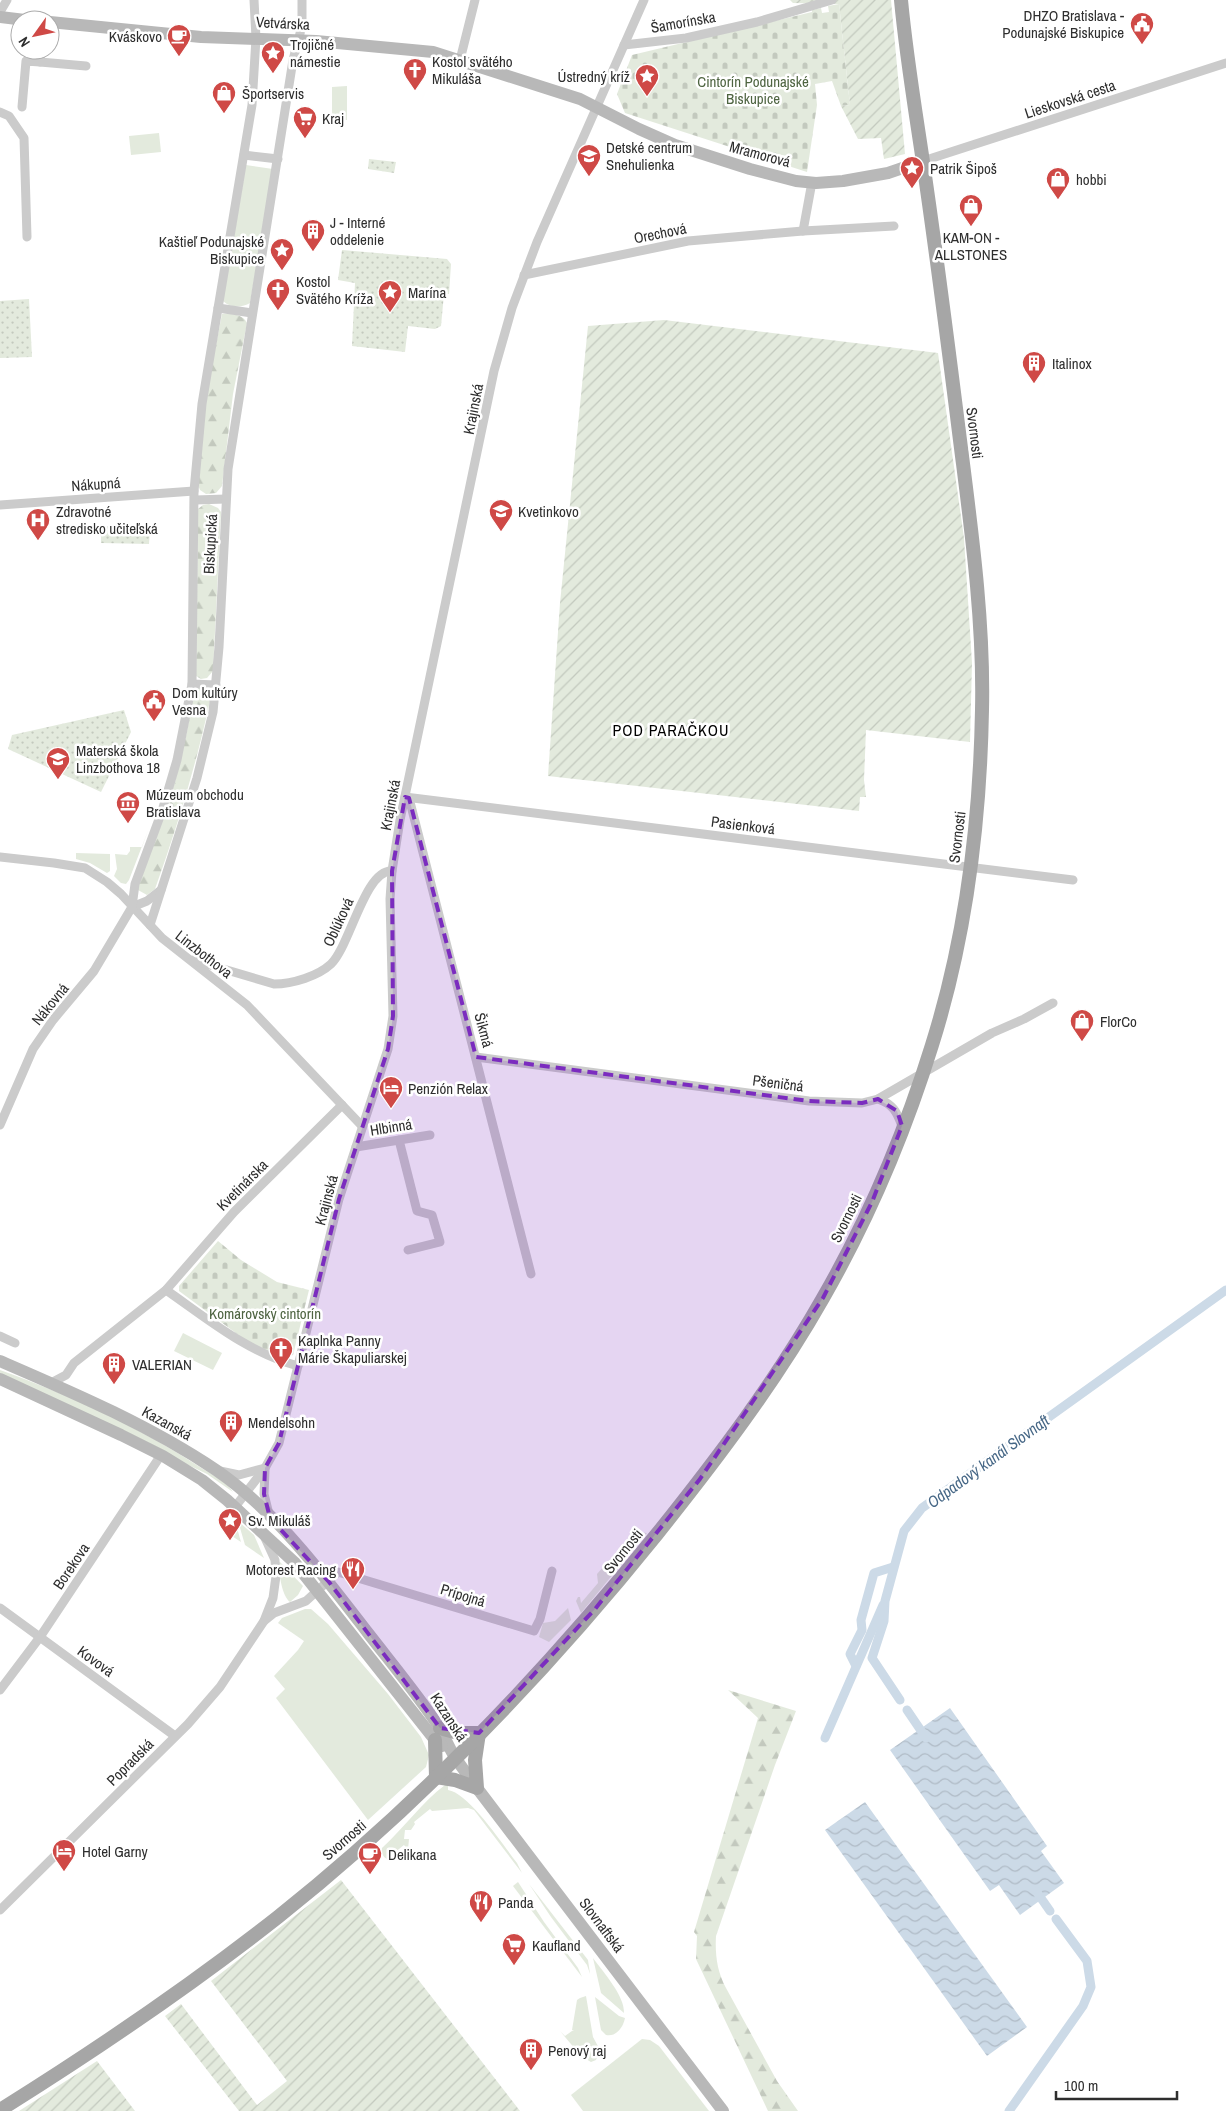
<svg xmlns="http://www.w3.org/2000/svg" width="1226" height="2111" font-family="'Archivo Narrow',sans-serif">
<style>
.grass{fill:#e3eadd}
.forest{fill:url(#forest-firs)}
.cemetery{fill:url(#cemetery-stones)}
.park{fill:url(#park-dots)}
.garden{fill:url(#garden-furrows)}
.water{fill:url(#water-waves)}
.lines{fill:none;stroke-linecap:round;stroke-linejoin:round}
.canal{stroke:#ccdae7;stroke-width:9}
.street{stroke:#cbcbcb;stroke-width:9}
.secondary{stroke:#b8b8b8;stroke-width:12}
.primary{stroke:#a6a6a6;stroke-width:14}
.marked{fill:#7b2cbf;fill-opacity:0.2;stroke:#7b2cbf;stroke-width:4;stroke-dasharray:10 6;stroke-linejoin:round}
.labels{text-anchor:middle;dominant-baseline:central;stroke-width:5;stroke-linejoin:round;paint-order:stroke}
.poi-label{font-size:15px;fill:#2e2e2e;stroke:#fff;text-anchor:start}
.street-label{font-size:15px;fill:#2e2e2e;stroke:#fff}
.park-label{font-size:15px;fill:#4e6441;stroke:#fff}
.neighbourhood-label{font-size:16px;letter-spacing:1px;fill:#000;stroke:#fff}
.water-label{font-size:16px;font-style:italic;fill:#466786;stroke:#fff}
</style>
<defs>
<pattern id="forest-firs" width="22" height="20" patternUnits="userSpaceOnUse" patternTransform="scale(1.25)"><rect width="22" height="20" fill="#e3eadd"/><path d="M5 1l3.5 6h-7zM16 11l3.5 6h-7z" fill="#c3c9be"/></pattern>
<pattern id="cemetery-stones" width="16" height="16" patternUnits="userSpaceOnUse" patternTransform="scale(1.25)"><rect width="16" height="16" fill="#e3eadd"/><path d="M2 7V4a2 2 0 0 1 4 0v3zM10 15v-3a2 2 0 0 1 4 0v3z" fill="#c3c9be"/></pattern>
<pattern id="park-dots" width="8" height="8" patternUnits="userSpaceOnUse" patternTransform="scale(1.25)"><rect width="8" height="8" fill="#e3eadd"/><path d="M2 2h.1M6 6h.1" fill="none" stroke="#c3c9be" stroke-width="1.8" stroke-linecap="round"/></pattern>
<pattern id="garden-furrows" width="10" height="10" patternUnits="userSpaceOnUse" patternTransform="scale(1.25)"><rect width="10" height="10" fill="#e3eadd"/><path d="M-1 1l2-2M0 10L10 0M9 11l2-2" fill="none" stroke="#c3c9be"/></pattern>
<pattern id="water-waves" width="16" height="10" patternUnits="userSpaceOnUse" patternTransform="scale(1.25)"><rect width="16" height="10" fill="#ccdae7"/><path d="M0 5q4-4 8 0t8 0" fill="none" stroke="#b0bbc6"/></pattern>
</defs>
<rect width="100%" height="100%" fill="#fff"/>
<!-- grass -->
<g class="grass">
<path d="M347 86V120L332 121V87Z"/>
<path d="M159 133 161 152 131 155 129 136Z"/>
<path d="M246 165 273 169 250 303C242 308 230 308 223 301Z"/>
<path d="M149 828 129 880 126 884 121 883 114 876 117 869 115 854 127 855 130 851V847H142Z"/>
<path d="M76 853 110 854V871L107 873 90 863 76 859Z"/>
<path d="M183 1333 222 1353 213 1370 174 1351Z"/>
<path d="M0 1370C70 1395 141 1428 203 1469 213 1475 227 1482 233 1492L207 1474 0 1374Z"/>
<path d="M230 1513 234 1517 241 1542 221 1529Z"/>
<path d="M238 1521 254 1535 264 1558 245 1545Z"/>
<path d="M638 1532 647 1533 581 1613 576 1601 578 1597H580L581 1603 598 1583 597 1574 630 1537Z"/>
<path d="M280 1562 303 1586 298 1595 290 1602C281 1594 280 1575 278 1563Z"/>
<path d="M568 1608 571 1620 549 1642 539 1637 543 1623 555 1621Z"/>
<path d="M305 1609H311L328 1624 388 1694 421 1737 429 1755 426 1767 368 1820 276 1698 285 1689 274 1676 298 1650 304 1641 278 1623 282 1618Z"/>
<path d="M445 1785H448V1790C469 1793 503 1845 517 1863L522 1873 474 1810 468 1808 432 1811 430 1809 414 1822 415 1824 411 1830H405L404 1839H409L408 1850 404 1845 394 1853 397 1858C389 1863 380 1857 382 1848 404 1828 422 1802 445 1785Z"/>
<path d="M518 1882 544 1922 578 1968 582 1977 513 1886Z"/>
<path d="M529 1884 588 1960 590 1974 587 1965 551 1917Z"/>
<path d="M593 1958C603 1972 625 1996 624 2013L601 1993Z"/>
<path d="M586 1996 593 2037 600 2050 596 2060 591 2062 581 2056 560 2031 565 2036 572 2031H574L572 2030 577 2000 580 1998Z"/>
<path d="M595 1997 619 2016 625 2018C623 2028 616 2037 606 2035L601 2030Z"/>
<path d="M642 2039 650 2040 659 2046 709 2111H583L571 2095Z"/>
</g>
<!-- forest -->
<g class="forest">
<path d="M222 314C231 313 243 314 247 323L233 394 222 486 216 493 206 494 200 490 198 485 205 401Z"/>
<path d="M209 504 218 508 221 512 213 671 207 678 201 679 196 676 198 509 203 505Z"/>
<path d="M199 687 209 691 211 696C197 762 178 825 155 889L147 895 138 890 139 882 175 782 187 732 193 694 195 689Z"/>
<path d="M728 1690 796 1711 775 1765 716 1936C715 1955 717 1971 726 1988L777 2081 798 2111H768L696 1959 697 1936 694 1932 758 1718Z"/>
</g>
<!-- cemetery -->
<g class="cemetery">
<path d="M839 4 850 105 841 106 832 81 815 84 817 105 807 172 625 113 617 94 632 55 812 12V10L821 8 822 13 829 12 828 6Z"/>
<path d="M218 1241 241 1260 277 1282 309 1290 293 1355 284 1358 248 1342 179 1291V1286Z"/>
</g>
<!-- park -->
<g class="park">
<path d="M369 159 396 162 394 173 368 169Z"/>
<path d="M342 250 447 259 451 264 449 294H444L441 326 435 329 408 326 405 352 352 346 355 283 338 280Z"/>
<path d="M29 299 32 357 0 358V301Z"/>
<path d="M101 526 150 527 149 544 101 543Z"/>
<path d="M124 710 131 732 101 792 8 749 12 735Z"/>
</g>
<!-- garden -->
<g class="garden">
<path d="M790 0H891L905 154 884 159 881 138 858 139 841 106 850 105 839 4 793 3Z"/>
<path d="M664 320 938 353 964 538 972 663 970 742 866 730 864 780 866 797H860L859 811 548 776 560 603 588 326Z"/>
<path d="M341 1880 520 2111H239L165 2016 181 2004 257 2105 287 2081 211 1981Z"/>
<path d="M97 2061 135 2111H19Z"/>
</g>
<!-- water -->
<g class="water">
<path d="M950 1708 1047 1846 1041 1851 1064 1883 1020 1915 999 1885 990 1891 890 1750Z"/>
<path d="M865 1802 1027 2027 987 2056 825 1830Z"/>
</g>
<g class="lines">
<!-- canal -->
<g class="canal">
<path d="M856 1666 850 1654 862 1630 861 1620 874 1573 893 1567"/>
<path d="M900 1700 872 1658 884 1621 885 1601 904 1531 922 1508 1226 1290"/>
<path d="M907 1710 926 1738"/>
<path d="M825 1738 883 1605"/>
<path d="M1036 1891 1050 1911"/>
<path d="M1009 2111 1083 2006 1091 1987 1087 1961 1056 1919"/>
</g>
<!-- street -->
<g class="street">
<path d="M0 12 7 0"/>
<path d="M624 45 686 38 757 22 832 0"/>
<path d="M41 50 40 62 86 66"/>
<path d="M460 60 475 0"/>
<path d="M22 107 26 61 40 62"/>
<path d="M0 112 9 116 24 138 27 237"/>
<path d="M244 155 278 159"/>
<path d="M923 161 1226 63"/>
<path d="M803 231 812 182"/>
<path d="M524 275 688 241 803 231 894 226"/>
<path d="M218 308 252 313"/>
<path d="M195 500 226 499"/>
<path d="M0 505 194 491"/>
<path d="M192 684 216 685"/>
<path d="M405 797 1073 880"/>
<path d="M409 798 531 1274"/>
<path d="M0 857 54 863 85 868 107 882 121 894 162 938 247 1005 362 1126"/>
<path d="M132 907 147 901 161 890"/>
<path d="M150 925 197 778 213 712 219 647 228 469 293 60 302 26V0"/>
<path d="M193 960 274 984C293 984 318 976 331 964 350 946 365 869 392 871"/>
<path d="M476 1057 809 1101 862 1103 878 1099 992 1033 1024 1019 1053 1003"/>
<path d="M878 1099C893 1104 897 1112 902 1126"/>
<path d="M0 1125 33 1049 53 1020 94 971 132 907 135 884 162 811 177 760 192 684 194 491 202 404 252 105 256 38 254 0"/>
<path d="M399 1140 417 1211 432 1215 440 1242 408 1250"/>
<path d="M356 1147 430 1135"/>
<path d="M166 1290C209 1320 247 1352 298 1366"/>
<path d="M0 1336 15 1343"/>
<path d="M51 1383 66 1375 74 1363 166 1290 234 1212 342 1105"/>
<path d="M265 1470 264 1494 269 1514"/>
<path d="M220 1471 239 1475 265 1468"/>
<path d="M235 1507 265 1468 279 1443 339 1199 388 1049 393 1016 390 899 392 871 400 820 494 371 512 308 537 242 644 0"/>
<path d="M0 1608 175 1736"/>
<path d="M264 1621 274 1613 306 1601 338 1572 534 1631 540 1619 552 1571"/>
<path d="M0 1690 40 1637 161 1455"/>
<path d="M0 1910 188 1724 220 1687 264 1621 273 1598 276 1576 275 1560 265 1538"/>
</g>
<!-- secondary -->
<g class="secondary">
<path d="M0 17 25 20"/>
<path d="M50 22 201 37 316 41 433 52 580 99 639 129 675 145 750 169 796 181 816 183 843 181 888 173 923 161"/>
<path d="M0 1361C74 1393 149 1425 216 1470 276 1511 325 1577 368 1633 392 1664 418 1695 439 1727 445 1737 449 1748 455 1757 462 1768 470 1778 477 1788L723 2111"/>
<path d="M0 1379 121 1435 163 1456 202 1480 227 1500 295 1563 435 1740 442 1746"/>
</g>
<!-- primary -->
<g class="primary">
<path d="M440 1728 458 1733H479"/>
<path d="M435 1740 436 1777"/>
<path d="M436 1777 455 1780 477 1788 475 1760 479 1733"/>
<path d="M0 2110C96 2050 189 1987 278 1917 419 1805 545 1673 657 1534 717 1459 776 1381 823 1298 869 1218 905 1132 932 1045 966 937 980 823 982 710 984 623 972 535 961 448 949 352 937 257 923 162 915 108 906 54 901 0"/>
</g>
</g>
<!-- marked area -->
<path class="marked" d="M405 797 409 798 476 1057 809 1101 862 1103 878 1099 897 1111 902 1126 872 1202 823 1298 700 1479 595 1609 479 1733 440 1728 329 1582 270 1518 264 1494 265 1468 279 1443 339 1199 388 1049 393 1016 392 871Z"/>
<!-- icons -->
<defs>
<g id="civic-pin" transform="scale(1.25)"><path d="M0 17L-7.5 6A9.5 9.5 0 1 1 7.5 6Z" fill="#cf4946" stroke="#fff"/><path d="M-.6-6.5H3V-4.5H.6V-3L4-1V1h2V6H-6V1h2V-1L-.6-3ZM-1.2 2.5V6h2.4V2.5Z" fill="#fff"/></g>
<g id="cafe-pin" transform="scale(1.25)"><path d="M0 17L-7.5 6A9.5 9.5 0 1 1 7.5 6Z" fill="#cf4946" stroke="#fff"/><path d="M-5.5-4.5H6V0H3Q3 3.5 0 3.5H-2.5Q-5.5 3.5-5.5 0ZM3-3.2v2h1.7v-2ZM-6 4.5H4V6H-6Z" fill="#fff"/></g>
<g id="sight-pin" transform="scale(1.25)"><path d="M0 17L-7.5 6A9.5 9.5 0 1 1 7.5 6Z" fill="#cf4946" stroke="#fff"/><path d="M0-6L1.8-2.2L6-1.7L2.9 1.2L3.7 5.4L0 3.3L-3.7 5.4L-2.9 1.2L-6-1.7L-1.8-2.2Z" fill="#fff"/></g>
<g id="church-pin" transform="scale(1.25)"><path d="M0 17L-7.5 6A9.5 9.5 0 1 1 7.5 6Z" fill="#cf4946" stroke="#fff"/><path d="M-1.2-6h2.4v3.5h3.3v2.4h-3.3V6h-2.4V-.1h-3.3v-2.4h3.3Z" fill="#fff"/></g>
<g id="shop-pin" transform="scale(1.25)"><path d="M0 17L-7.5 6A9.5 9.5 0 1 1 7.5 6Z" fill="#cf4946" stroke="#fff"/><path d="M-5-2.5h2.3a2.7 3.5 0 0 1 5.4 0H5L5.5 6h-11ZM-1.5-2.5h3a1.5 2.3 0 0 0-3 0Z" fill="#fff"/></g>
<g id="supermarket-pin" transform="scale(1.25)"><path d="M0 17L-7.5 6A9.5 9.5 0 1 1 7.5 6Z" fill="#cf4946" stroke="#fff"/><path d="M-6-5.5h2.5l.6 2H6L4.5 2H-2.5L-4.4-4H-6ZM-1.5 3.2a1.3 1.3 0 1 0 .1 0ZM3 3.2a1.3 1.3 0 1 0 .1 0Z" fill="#fff"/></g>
<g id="school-pin" transform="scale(1.25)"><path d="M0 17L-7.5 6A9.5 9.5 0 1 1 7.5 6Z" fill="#cf4946" stroke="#fff"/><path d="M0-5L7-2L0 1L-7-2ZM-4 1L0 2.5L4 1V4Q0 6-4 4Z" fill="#fff"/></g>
<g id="building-pin" transform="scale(1.25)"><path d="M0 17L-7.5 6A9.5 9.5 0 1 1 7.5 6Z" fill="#cf4946" stroke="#fff"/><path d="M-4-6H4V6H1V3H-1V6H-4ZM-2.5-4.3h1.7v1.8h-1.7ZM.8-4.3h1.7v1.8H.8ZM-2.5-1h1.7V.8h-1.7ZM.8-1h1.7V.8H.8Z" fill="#fff"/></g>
<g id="hospital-pin" transform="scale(1.25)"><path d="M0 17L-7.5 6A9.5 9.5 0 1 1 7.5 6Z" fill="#cf4946" stroke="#fff"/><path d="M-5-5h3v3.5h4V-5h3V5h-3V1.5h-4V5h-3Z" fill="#fff"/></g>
<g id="museum-pin" transform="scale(1.25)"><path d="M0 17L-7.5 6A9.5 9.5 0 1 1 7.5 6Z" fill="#cf4946" stroke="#fff"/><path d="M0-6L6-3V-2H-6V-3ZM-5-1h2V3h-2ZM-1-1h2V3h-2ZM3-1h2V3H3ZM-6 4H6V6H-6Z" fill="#fff"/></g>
<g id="hotel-pin" transform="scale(1.25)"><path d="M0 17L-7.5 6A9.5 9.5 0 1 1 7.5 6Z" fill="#cf4946" stroke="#fff"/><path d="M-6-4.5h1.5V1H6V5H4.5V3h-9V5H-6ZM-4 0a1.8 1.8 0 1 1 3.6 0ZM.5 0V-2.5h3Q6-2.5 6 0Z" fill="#fff"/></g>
<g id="restaurant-pin" transform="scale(1.25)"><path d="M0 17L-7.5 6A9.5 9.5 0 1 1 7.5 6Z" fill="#cf4946" stroke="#fff"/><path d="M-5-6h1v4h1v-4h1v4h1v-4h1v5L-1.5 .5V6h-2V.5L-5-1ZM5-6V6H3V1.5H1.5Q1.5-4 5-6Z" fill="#fff"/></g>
</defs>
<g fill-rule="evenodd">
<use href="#civic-pin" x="1142" y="24"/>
<use href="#cafe-pin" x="179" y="36"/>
<use href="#sight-pin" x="273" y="53"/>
<use href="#church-pin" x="415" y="70"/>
<use href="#sight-pin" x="647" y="76"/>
<use href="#shop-pin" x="224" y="93"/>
<use href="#supermarket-pin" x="305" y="118"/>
<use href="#school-pin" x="589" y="156"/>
<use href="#sight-pin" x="912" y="168"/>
<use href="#shop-pin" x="1058" y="179"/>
<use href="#shop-pin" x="971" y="206"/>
<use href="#building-pin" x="313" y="231"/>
<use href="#sight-pin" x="282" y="250"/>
<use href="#church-pin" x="278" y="290"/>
<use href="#sight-pin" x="390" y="292"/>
<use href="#building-pin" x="1034" y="363"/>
<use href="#school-pin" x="501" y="511"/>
<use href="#hospital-pin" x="38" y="520"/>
<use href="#civic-pin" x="154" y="701"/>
<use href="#school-pin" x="58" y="759"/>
<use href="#museum-pin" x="128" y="803"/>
<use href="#shop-pin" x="1082" y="1021"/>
<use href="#hotel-pin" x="391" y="1088"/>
<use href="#church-pin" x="281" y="1349"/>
<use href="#building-pin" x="114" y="1364"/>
<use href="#building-pin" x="231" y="1422"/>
<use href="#sight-pin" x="230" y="1520"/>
<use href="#restaurant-pin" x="353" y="1569"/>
<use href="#hotel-pin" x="64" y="1851"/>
<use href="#cafe-pin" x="370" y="1854"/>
<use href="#restaurant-pin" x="481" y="1902"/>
<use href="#supermarket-pin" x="514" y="1945"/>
<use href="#building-pin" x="531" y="2050"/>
</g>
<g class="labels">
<!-- poi labels -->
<g class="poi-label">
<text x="1124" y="15" text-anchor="end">DHZO Bratislava -<tspan x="1124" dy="17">Podunajské Biskupice</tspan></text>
<text x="162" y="36" text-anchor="end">Kváskovo</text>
<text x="290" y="44">Trojičné<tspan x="290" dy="17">námestie</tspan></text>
<text x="432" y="61">Kostol svätého<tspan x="432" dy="17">Mikuláša</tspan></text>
<text x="630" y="76" text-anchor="end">Ústredný kríž</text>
<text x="242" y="93">Športservis</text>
<text x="322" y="118">Kraj</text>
<text x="606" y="147">Detské centrum<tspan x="606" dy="17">Snehulienka</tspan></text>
<text x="930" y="168">Patrik Šipoš</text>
<text x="1076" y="179">hobbi</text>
<text x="330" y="222">J - Interné<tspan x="330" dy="17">oddelenie</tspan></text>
<text x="971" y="237" text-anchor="middle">KAM-ON -<tspan x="971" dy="17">ALLSTONES</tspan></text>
<text x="264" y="241" text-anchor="end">Kaštieľ Podunajské<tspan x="264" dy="17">Biskupice</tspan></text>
<text x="296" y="281">Kostol<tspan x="296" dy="17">Svätého Kríža</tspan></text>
<text x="408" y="292">Marína</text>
<text x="1052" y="363">Italinox</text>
<text x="56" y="511">Zdravotné<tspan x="56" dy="17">stredisko učiteľská</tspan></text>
<text x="518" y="511">Kvetinkovo</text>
<text x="172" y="692">Dom kultúry<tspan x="172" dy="17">Vesna</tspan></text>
<text x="76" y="750">Materská škola<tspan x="76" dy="17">Linzbothova 18</tspan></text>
<text x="146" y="794">Múzeum obchodu<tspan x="146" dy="17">Bratislava</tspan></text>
<text x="1100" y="1021">FlorCo</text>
<text x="408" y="1088">Penzión Relax</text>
<text x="298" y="1340">Kaplnka Panny<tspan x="298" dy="17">Márie Škapuliarskej</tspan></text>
<text x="132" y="1364">VALERIAN</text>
<text x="248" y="1422">Mendelsohn</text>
<text x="248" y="1520">Sv. Mikuláš</text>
<text x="336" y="1569" text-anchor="end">Motorest Racing</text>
<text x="82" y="1851">Hotel Garny</text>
<text x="388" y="1854">Delikana</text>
<text x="498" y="1902">Panda</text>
<text x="532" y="1945">Kaufland</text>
<text x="548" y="2050">Penový raj</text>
</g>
<!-- street labels -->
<g class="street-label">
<text transform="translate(683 22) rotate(-10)">Šamorínska</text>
<text transform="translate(283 23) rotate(3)">Vetvárska</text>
<text transform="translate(1070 99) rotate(-18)">Lieskovská cesta</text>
<text transform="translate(760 154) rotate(15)">Mramorová</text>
<text transform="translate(660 233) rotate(-11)">Orechová</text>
<text transform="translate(473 409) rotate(-79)">Krajinská</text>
<text transform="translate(975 433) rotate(83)">Svornosti</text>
<text transform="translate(96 484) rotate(-4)">Nákupná</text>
<text transform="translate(210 544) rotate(-87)">Biskupická</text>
<text transform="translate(390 805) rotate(-79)">Krajinská</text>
<text transform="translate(743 825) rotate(7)">Pasienková</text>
<text transform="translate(957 837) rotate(-83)">Svornosti</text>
<text transform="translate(338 922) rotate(-65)">Oblúková</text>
<text transform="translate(204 954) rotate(38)">Linzbothova</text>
<text transform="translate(50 1004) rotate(-51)">Nákovná</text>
<text transform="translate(484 1030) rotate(75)">Šikmá</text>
<text transform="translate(778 1083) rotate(7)">Pšeničná</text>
<text transform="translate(391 1127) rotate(-9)">Hlbinná</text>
<text transform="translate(242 1185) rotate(-45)">Kvetinárska</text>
<text transform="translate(326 1200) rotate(-75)">Krajinská</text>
<text transform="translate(846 1218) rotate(-64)">Svornosti</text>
<text transform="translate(167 1423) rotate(29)">Kazanská</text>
<text transform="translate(623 1551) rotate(-51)">Svornosti</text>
<text transform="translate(71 1566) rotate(-56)">Borekova</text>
<text transform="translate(463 1595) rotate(17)">Prípojná</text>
<text transform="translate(96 1661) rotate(36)">Kovová</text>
<text transform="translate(449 1717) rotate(57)">Kazanská</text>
<text transform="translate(130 1762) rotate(-45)">Popradská</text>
<text transform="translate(344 1840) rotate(-41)">Svornosti</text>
<text transform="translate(602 1925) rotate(53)">Slovnaftská</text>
</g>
<!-- park labels -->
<g class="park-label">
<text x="753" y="81">Cintorín Podunajské<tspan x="753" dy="17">Biskupice</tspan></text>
<text x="265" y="1313">Komárovský cintorín</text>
</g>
<!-- neighbourhood labels -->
<g class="neighbourhood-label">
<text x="671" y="730">POD PARAČKOU</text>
</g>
<!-- water labels -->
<g class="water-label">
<text transform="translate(988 1461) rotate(-36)">Odpadový kanál Slovnaft</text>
</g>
</g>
<!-- north arrow -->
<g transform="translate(35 35) rotate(237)"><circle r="24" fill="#ffffff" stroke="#ababab"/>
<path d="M0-4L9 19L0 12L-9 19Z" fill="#cf4946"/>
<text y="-8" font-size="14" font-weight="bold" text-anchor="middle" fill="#2e2e2e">N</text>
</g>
<!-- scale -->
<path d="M1056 2091v8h121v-8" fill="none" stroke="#2e2e2e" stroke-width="2.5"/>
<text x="1064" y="2091" font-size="15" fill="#2e2e2e" stroke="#ffffff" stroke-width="4" paint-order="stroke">100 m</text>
</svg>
